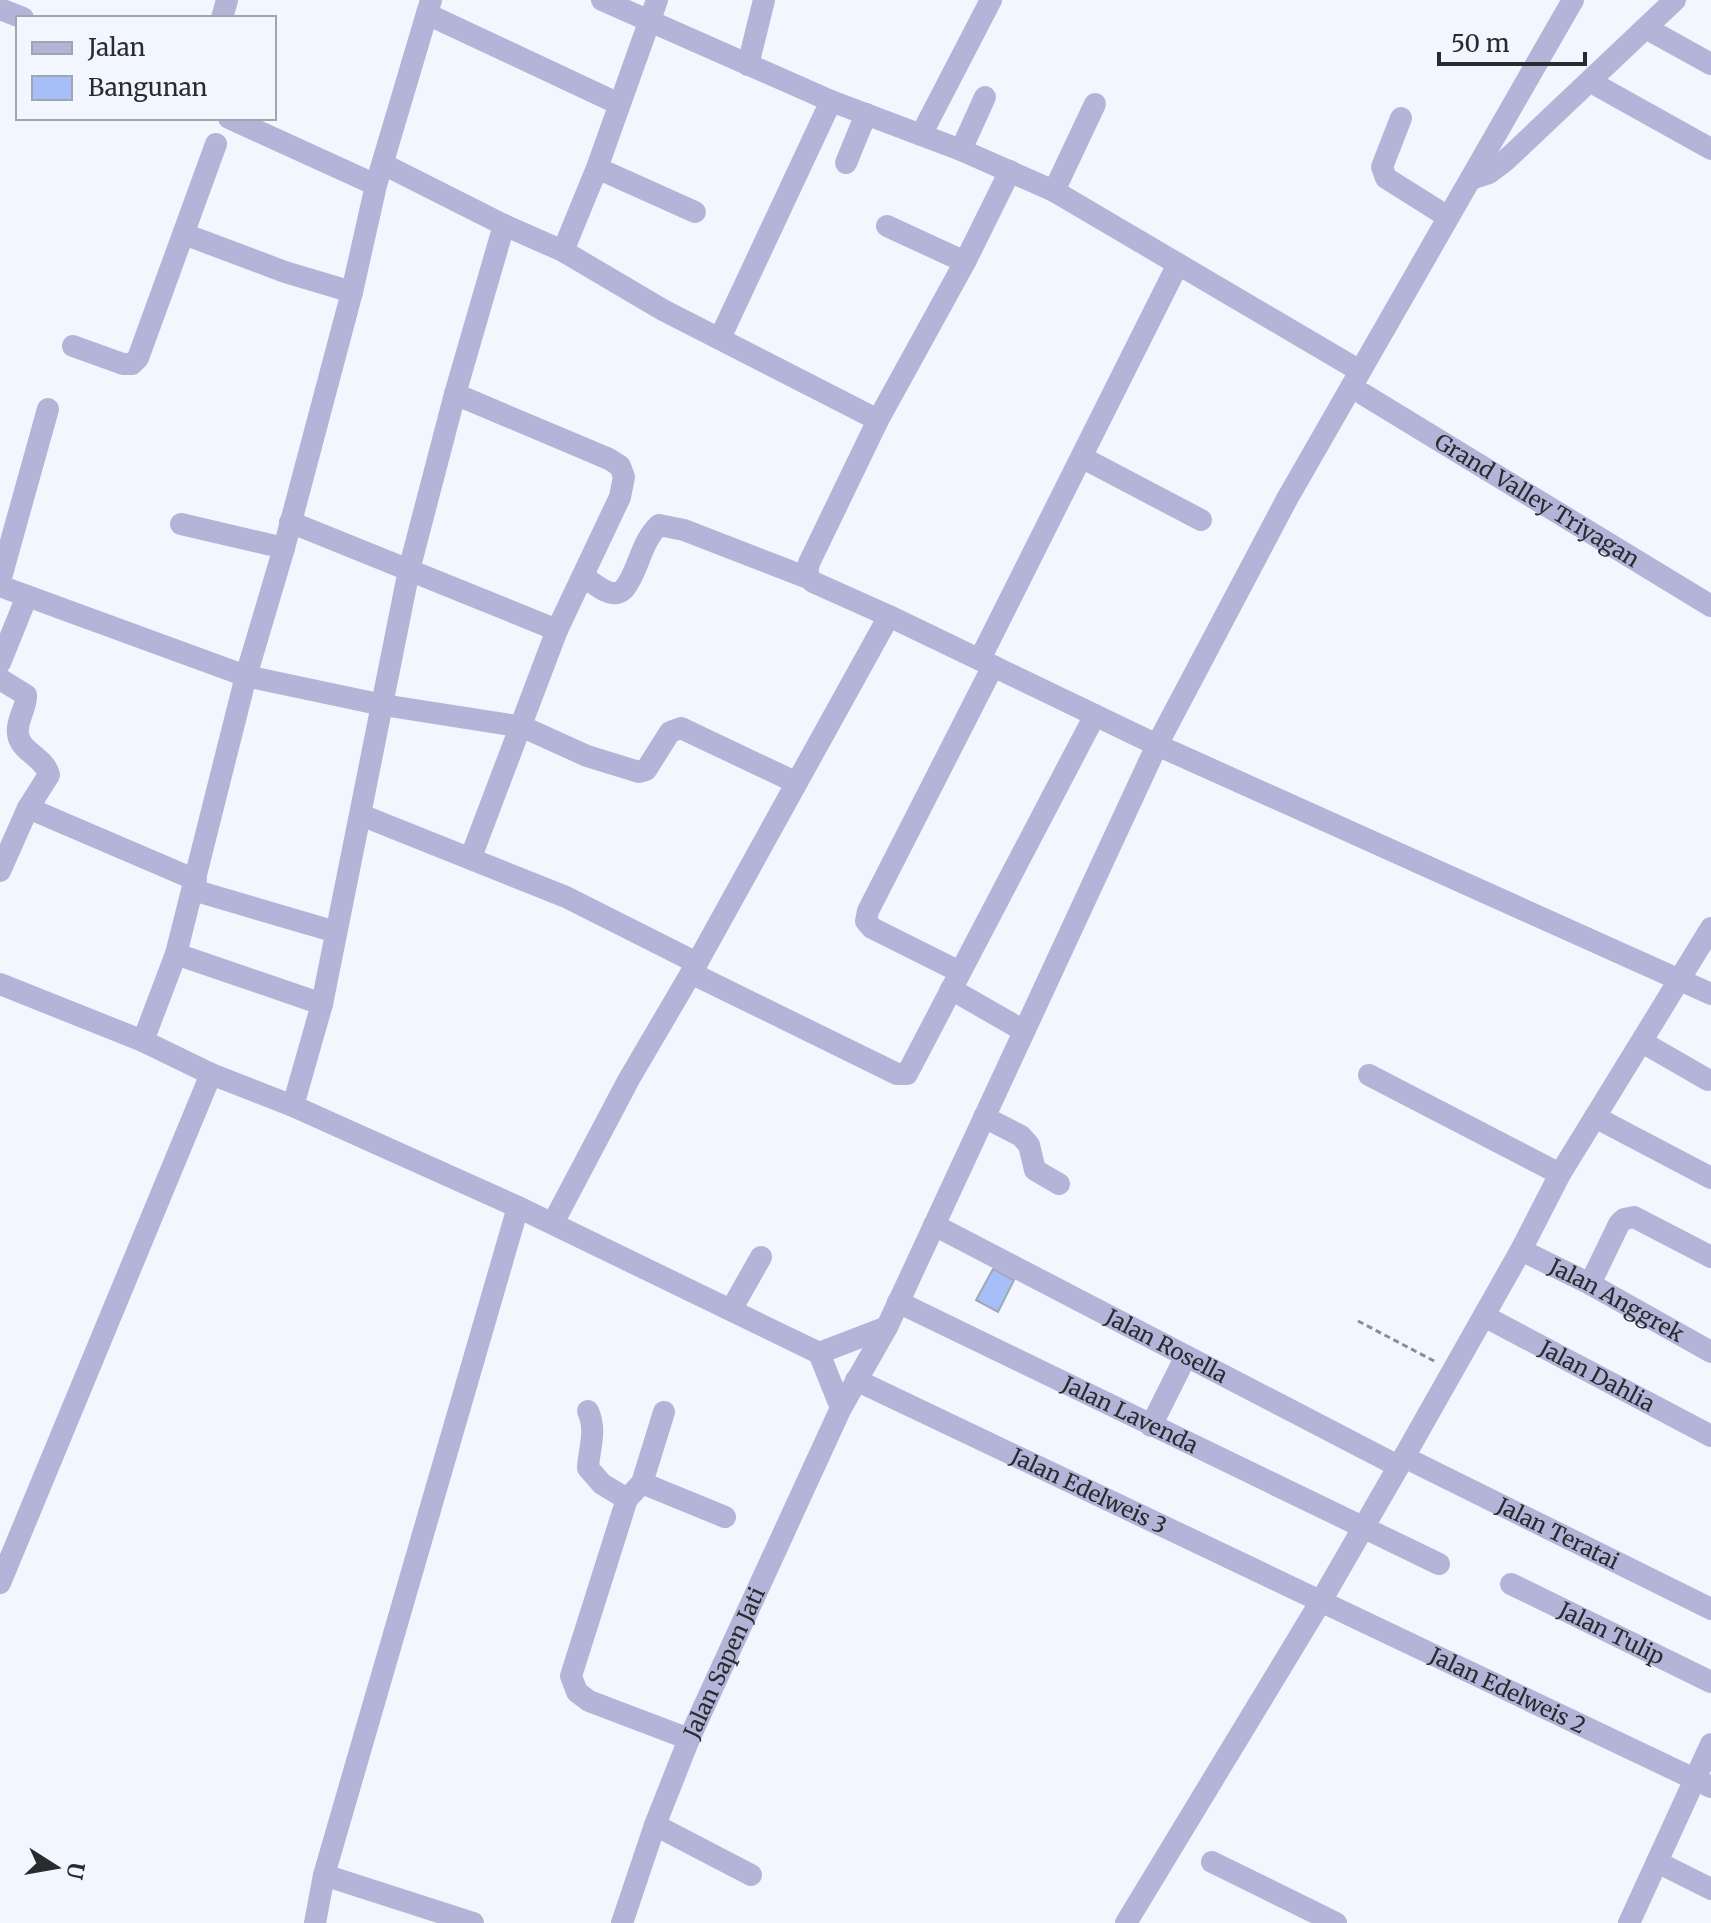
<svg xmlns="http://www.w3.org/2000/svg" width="1711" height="1923" font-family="Merriweather,serif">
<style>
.building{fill:#a7bff9;stroke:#a3a7b1;stroke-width:2}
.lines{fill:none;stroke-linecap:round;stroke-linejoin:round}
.path{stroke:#8b8e94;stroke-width:3;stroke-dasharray:6 4;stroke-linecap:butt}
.minor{stroke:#b3b5d8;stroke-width:22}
.labels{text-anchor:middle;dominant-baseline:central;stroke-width:7;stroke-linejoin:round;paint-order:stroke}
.street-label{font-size:22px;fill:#292b2f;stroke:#f2f6fe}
</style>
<rect width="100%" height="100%" fill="#f2f6fe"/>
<!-- building -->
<path class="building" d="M993 1269 1014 1280 998 1312 976 1300Z"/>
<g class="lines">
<!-- path -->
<path class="path" d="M1358 1321 1436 1362"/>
<!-- minor -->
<g class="minor">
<path d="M602 0 831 101 961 150 1054 191 1360 371"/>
<path d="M0 9 23 18"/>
<path d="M427 14 619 104"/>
<path d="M222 18 227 0"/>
<path d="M1653 32 1711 64"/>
<path d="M748 65 764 0"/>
<path d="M1598 86 1711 149"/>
<path d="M229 118 376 185"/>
<path d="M1401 118 1382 167 1386 178 1448 217"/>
<path d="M921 135 991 0"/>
<path d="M961 150 985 97"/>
<path d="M846 163 866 114"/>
<path d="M383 164 504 225 563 251 663 310 878 420"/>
<path d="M597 168 695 212"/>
<path d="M1010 171 965 262 878 420 809 563 807 574 813 582 889 616 1157 745 1287 499 1573 0"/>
<path d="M1471 179 1489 173 1505 161 1675 0"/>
<path d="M1054 191 1095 104"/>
<path d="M887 226 965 262"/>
<path d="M184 234 285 272 352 292"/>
<path d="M563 251 597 168 657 0"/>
<path d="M720 338 831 101"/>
<path d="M73 346 123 364H132L138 358 216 144"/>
<path d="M455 394 609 459 620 466 624 477 620 497 557 630 471 857"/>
<path id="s1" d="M1363 394 1711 606"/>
<path d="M1083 458 1201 520"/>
<path d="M290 522 557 630"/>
<path d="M181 524 284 548"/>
<path d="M584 577C592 582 603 592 613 593 617 594 621 592 624 589 639 571 640 543 659 525L684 530 808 578"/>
<path d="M0 581 48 409"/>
<path d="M0 586 246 676 383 705 523 727 587 756 639 772 646 770 670 732 681 728 795 782"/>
<path d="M980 659 1178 264"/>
<path d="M0 663 27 596"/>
<path d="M0 679 26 695C27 708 16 720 18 734 20 752 45 757 49 775L28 808 0 871"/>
<path d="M28 808 196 880"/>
<path d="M361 815 566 897 697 963"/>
<path d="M193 890 336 932"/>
<path d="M176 954 322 1004"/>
<path d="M960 972 872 928 866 921 868 911 993 666"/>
<path d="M691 973 897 1074H907L1095 715"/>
<path d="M0 984 143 1041 211 1074 293 1106 518 1207 819 1353 841 1408"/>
<path d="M951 989 1024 1031"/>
<path d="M143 1041 176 954 246 676 284 548 352 292 376 185 431 0"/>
<path d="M1642 1042 1708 1080"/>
<path d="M1369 1075 1560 1174"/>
<path d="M293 1106 322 1004 409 570 455 394 504 225"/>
<path d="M984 1117 1021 1136 1029 1145 1035 1170 1059 1184"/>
<path d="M1595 1117 1711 1178"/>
<path d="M553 1223 629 1079 697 963 889 616"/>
<path id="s2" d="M934 1225 1398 1466"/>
<path id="s3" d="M1521 1250 1590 1284 1711 1352"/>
<path d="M1590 1284 1619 1224 1624 1219 1634 1217 1711 1257"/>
<path id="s4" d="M898 1302 1439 1564"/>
<path d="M731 1310 761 1257"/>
<path id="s5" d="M1484 1316 1711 1436"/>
<path d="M819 1353 887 1327"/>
<path id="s6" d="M856 1380 1711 1787"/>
<path d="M588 1411C597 1431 589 1448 588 1468L602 1484 627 1499"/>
<path d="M664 1412 642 1483 627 1499 571 1676 577 1692 589 1701 689 1739"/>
<path d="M1151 1426 1186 1356"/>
<path id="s7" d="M1404 1457 1711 1609"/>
<path d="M642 1483 725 1517"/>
<path d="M0 1583 211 1074"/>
<path id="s8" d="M1511 1584 1711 1682"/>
<path d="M655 1825 751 1875"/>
<path d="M1212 1862 1336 1923"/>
<path d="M1657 1862 1711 1889"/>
<path d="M324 1875 473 1923"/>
<path d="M315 1923 324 1875 518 1207"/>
<path id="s9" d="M622 1923 655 1825 689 1739 841 1408 887 1327 1157 745 1711 994"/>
<path d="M1126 1923 1321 1601 1404 1457 1521 1250 1560 1174 1711 928"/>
<path d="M1629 1923 1711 1744"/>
</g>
</g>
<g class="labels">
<!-- street labels -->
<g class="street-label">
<text stroke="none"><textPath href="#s1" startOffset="204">Grand Valley Triyagan</textPath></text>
<text stroke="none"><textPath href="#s3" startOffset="108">Jalan Anggrek</textPath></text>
<text stroke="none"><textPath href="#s2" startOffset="262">Jalan Rosella</textPath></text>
<text stroke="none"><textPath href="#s5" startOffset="128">Jalan Dahlia</textPath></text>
<text stroke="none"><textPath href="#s4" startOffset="258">Jalan Lavenda</textPath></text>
<text stroke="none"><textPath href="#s6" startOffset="258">Jalan Edelweis 3</textPath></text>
<text stroke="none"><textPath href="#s7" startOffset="172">Jalan Teratai</textPath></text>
<text stroke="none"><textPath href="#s8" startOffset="112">Jalan Tulip</textPath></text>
<text stroke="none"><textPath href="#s9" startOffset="280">Jalan Sapen Jati</textPath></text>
<text stroke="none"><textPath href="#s6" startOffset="722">Jalan Edelweis 2</textPath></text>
</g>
</g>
<!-- legend -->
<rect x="16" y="16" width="260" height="104" fill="#f2f6fe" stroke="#a2a5ab" stroke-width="2"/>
<rect x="32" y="42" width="40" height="12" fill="#b3b5d8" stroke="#a2a5ab" stroke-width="2"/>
<text x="88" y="56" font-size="24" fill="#292b2f">Jalan</text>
<rect x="32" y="76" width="40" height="24" fill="#a7bff9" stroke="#a2a5ab" stroke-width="2"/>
<text x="88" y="96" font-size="24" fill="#292b2f">Bangunan</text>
<!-- north arrow -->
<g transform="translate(56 1867) rotate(101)" stroke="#f2f6fe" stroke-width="6" paint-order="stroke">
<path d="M0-6L14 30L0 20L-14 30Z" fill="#292b2f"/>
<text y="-12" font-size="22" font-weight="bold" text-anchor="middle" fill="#292b2f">U</text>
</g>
<!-- scale -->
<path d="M1439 52v12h146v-12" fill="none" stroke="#292b2f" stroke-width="4"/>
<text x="1451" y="52" font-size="24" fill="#292b2f" stroke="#f2f6fe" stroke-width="6" paint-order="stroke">50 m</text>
</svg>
